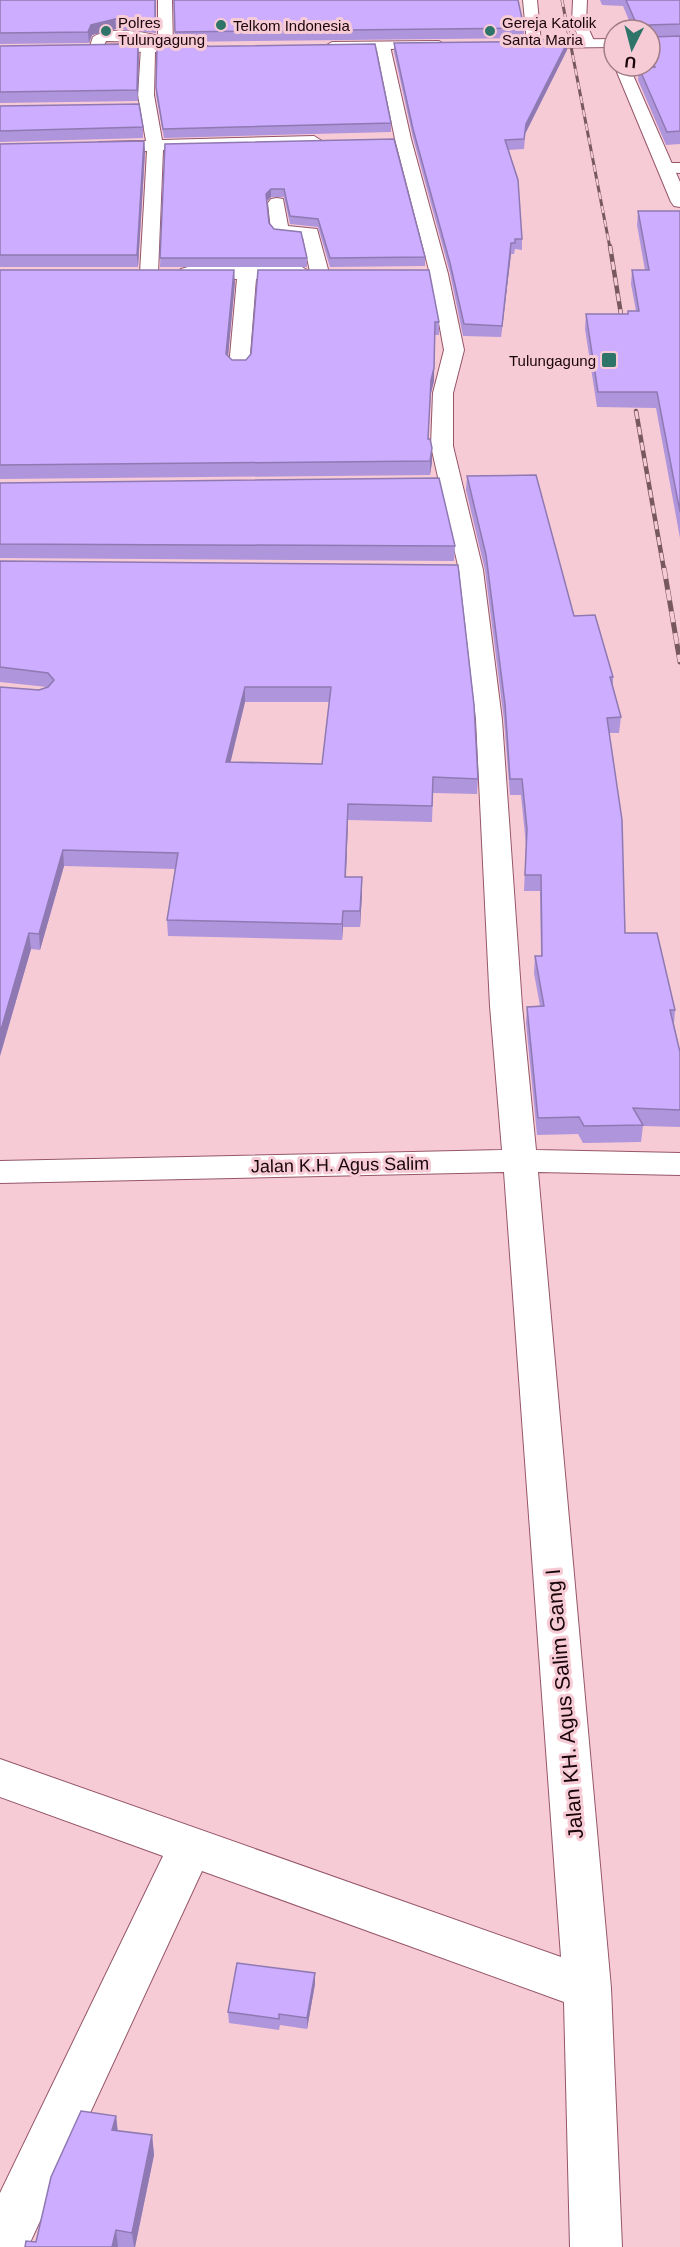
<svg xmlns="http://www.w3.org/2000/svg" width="680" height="2247" font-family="Arial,sans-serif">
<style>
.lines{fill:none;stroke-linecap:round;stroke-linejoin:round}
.minor-casing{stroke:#955669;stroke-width:2}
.major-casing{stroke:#955669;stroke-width:2}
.minor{fill:#fff;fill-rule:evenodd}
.major{fill:#fff;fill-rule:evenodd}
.rail-far2-casing{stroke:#775760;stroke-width:3}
.rail-far1-casing{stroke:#775760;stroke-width:4.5}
.rail-casing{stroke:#775760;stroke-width:5}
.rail-far2{stroke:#f7cbd6;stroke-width:2;stroke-dasharray:7;stroke-linecap:butt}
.rail-far1{stroke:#f7cbd6;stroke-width:3;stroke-dasharray:8;stroke-linecap:butt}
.rail{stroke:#f7cbd6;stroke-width:4;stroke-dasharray:11;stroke-linecap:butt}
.wall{fill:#af95db;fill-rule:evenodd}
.shaded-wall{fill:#8f79b2}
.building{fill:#ccadff;stroke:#8f79b2;stroke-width:1.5;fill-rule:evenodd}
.poi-dot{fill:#2e7469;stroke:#f7cbd6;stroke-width:2}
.labels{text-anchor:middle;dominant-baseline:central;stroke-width:6;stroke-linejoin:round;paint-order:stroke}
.far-poi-label{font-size:15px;fill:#1b050c;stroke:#f7cbd6;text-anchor:start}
.street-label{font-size:18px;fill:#1b050c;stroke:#f7cbd6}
.near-street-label{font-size:21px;fill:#1b050c;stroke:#f7cbd6}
</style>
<rect width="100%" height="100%" fill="#f7cbd6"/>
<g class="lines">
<!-- minor casing -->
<g class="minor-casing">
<g id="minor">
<path d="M158 0H172L173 48 166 52H155L154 95 162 140 314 136 322 141 314 146 163 150 158 273 156 277H142L140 273 147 151 99 152 91 147 99 142 146 141 138 95 141 48 148 42 106 41 101 52H91L89 49 93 37C110 27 140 31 158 36Z"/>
<path d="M523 0H537L541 43 539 46H529L527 43Z"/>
<path d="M573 0H587L586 23 595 43 593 46H583L572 23Z"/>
<path d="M383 42 390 46 411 139 448 274 464 350 453 393V446L483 570 502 720 522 1006 536 1150 680 1153V1175L538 1172 611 1988 622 2247H570L564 2002 202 1871 28 2247H0V2193L163 1856 0 1797V1759L561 1957 504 1172 0 1183V1161L502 1150 490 1006 476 720 459 570 431 446 433 393 444 350 430 274 395 139 376 46Z"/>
<path d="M667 163H680V173L661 172 659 168Z"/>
<path d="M277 198 283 199 288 226 317 229 329 273 327 277H313L311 273 309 277 302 279H256L249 367 246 371H232L229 367 237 279H188L181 277 179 273 181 269 188 267H302L310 272 303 238 274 235 271 231 268 203 271 199Z"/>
</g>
</g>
<!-- major casing -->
<g class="major-casing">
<g id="major">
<path d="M614 39V47L524 48 517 44 524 40Z"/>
<path d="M439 41 446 45 444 48 332 50 325 46 332 42Z"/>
<path d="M202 43 209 47 207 50 95 53 88 49 95 45Z"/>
<path d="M614 65 629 66 680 182V207L674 206 671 202Z"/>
</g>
</g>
<!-- minor -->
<use href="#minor" class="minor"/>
<!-- major -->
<use href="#major" class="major"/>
<!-- rail-far2 casing -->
<g class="rail-far2-casing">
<path id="rail-far2" d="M562 0 610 248"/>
</g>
<!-- rail-far1 casing -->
<g class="rail-far1-casing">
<g id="rail-far1">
<path d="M610 246 623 327"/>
<path d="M636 411 664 570"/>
</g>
</g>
<!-- rail casing -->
<g class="rail-casing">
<path id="rail" d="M664 568 680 662"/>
</g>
<!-- rail-far2 -->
<use href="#rail-far2" class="rail-far2"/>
<!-- rail-far1 -->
<use href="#rail-far1" class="rail-far1"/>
<!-- rail -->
<use href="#rail" class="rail"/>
</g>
<!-- wall -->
<g class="wall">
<path d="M0 0H156V33L116 29 92 35 89 43 0 44Z"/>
<path d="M174 0 524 28V38L175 42Z"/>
<path d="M600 0H680V144L666 145 638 80 639 68 649 67 648 66H650V30H633L623 6 602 5Z"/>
<path d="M568 41 567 50 525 134 524 149 508 150 522 239V250L515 249 514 254H511L501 337 463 336 450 273 413 138 394 52V43Z"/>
<path d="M138 44V101L0 103V46Z"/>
<path d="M156 87 391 123V132L164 138 156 95Z"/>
<path d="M0 106 143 127V138L0 142Z"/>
<path d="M394 139 425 257V266L330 267 318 227 290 224 284 197H271L267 201 269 223 274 229 307 258V267H160L165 144Z"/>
<path d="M144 141 145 152 138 267H0V144Z"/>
<path d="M638 211H680V538L656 408 597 407 585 329 586 314H628L636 311 631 284 632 270H645L637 225Z"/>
<path d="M0 270 235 282 228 356 232 360H246L251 354 258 270 439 322V335H435L434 381 431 393 428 439 432 448V462L430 475 0 479Z"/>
<path d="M467 476 574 616 613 677V686L621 717 619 733H609L625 933 675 1010 674 1024 680 1052V1127L643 1126 641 1142 583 1143 578 1134 537 1135 526 1023 527 1007 540 1006 534 973 535 956H541L540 891H524L526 845 521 795H510L504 720 485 570 466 490Z"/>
<path d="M0 483 455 546 454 561 0 558Z"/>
<path d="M0 561 458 565 478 779 477 794 433 793 432 822 348 820 346 877 362 893 360 927H343L342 940 168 936 167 920 175 869 64 866 40 950 31 949 0 1056 39 690 47 687 0 682ZM245 702H329L322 764 230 762Z"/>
<path d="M315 1984 307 2029 280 2025 279 2030 229 2023 228 2012Z"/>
<path d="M116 2116 118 2131 152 2135 154 2155 135 2247H25L36 2242Z"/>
</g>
<!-- shaded-wall -->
<g class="shaded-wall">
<path d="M115 19 116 29 92 35 89 43 88 32 91 25Z"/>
<path d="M568 41 567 50 525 134 524 149 526 124Z"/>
<path d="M138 44 139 55 138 101 137 90Z"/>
<path d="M144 141 145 152 138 267 137 255Z"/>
<path d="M271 189V197L266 202V194Z"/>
<path d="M511 243V254L501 337 502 326Z"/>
<path d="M234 270 235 282 227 367 226 354Z"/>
<path d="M434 368V381L431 393V380Z"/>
<path d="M432 448V462L430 475V461Z"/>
<path d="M245 687V702L227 777 226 762Z"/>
<path d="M348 804V820L345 893V877Z"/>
<path d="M63 850 64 866 40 950 39 934Z"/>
<path d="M362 877V893L360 927V911Z"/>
<path d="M343 911V927L342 940V924Z"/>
<path d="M29 933 31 949 0 1056V1033Z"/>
<path d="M315 1973V1984L307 2029V2018Z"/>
<path d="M116 2116 118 2136 112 2130Z"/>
<path d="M152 2135 154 2155 135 2247H134L132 2233Z"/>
<path d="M116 2230 118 2247H112Z"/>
</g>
<!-- building -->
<g class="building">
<path d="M0 0H155V23L115 19 91 25 88 32 0 33Z"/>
<path d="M174 0H518L524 28 175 32Z"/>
<path d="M626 0H680V24L649 25V30H639Z"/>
<path d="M650 36 651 37 680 36V131L667 132 639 68 655 67 650 55Z"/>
<path d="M568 41 526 124 524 139 505 140 518 180 522 239H515V243H511L502 326 464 324 450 263 413 129 394 43Z"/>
<path d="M138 44 137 90 0 92V46Z"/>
<path d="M375 44 391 123 163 129 156 87 157 47Z"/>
<path d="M139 104 143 127 0 131V106Z"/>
<path d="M394 139 425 257 330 258 318 219 290 216 284 189H271L266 194 269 223 274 229 301 232 307 258H160L165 144Z"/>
<path d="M144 141 137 255H0V144Z"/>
<path d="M638 211H680V512L657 392H598L586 314H628V311H639L632 270H649Z"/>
<path d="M0 270H234L226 354 232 360H246L251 354 258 270H429L439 322H435L434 368 431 380 428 439H430L432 448 430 461 0 465Z"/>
<path d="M536 475 574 616 595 615 613 677H610L621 717 607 718 622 820 625 933H657L675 1010H670L680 1052V1110L633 1108 643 1125 584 1126 579 1117 538 1118 527 1007 544 1006 535 956H542L541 875H525L527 829 522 779H510L505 704 486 555 467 476Z"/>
<path d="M439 478 455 546 0 544V483Z"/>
<path d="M0 561 458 565 474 705 478 779 433 777 432 806 348 804 345 877H362L360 911H343L342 924 167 920 178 853 63 850 39 934 29 933 0 1033V687L39 690 48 687 54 680 48 673 0 667ZM245 687H331L322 764 226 762Z"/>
<path d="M237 1963 315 1973 307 2018 279 2014V2019L228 2012Z"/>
<path d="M81 2111 116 2116 112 2130 152 2135 132 2233 116 2230 112 2247H25L26 2241 36 2242 51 2177Z"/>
</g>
<!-- markers -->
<g class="poi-dot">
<circle cx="221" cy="25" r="6"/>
<circle cx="106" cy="31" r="6"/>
<circle cx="490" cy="31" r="6"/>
<rect x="601" y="352" width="16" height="16" rx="3"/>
</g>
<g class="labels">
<!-- far-poi labels -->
<g class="far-poi-label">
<text x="118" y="22">Polres<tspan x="118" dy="17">Tulungagung</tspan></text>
<text x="502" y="22">Gereja Katolik<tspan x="502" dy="17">Santa Maria</tspan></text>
<text x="233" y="25">Telkom Indonesia</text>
<text x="596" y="360" text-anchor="end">Tulungagung</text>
</g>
<!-- street labels -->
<g class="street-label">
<text transform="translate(340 1165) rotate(-1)">Jalan K.H. Agus Salim</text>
</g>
<!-- near-street labels -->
<g class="near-street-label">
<text transform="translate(564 1704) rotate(-95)">Jalan KH. Agus Salim Gang I</text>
</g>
</g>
<!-- north arrow -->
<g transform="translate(632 48) rotate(186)"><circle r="28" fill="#f7cbd6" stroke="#9f7c85" stroke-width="1.5"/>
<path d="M0-4.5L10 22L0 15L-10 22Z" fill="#2e7469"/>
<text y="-9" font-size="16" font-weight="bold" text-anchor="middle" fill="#1b050c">U</text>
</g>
</svg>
